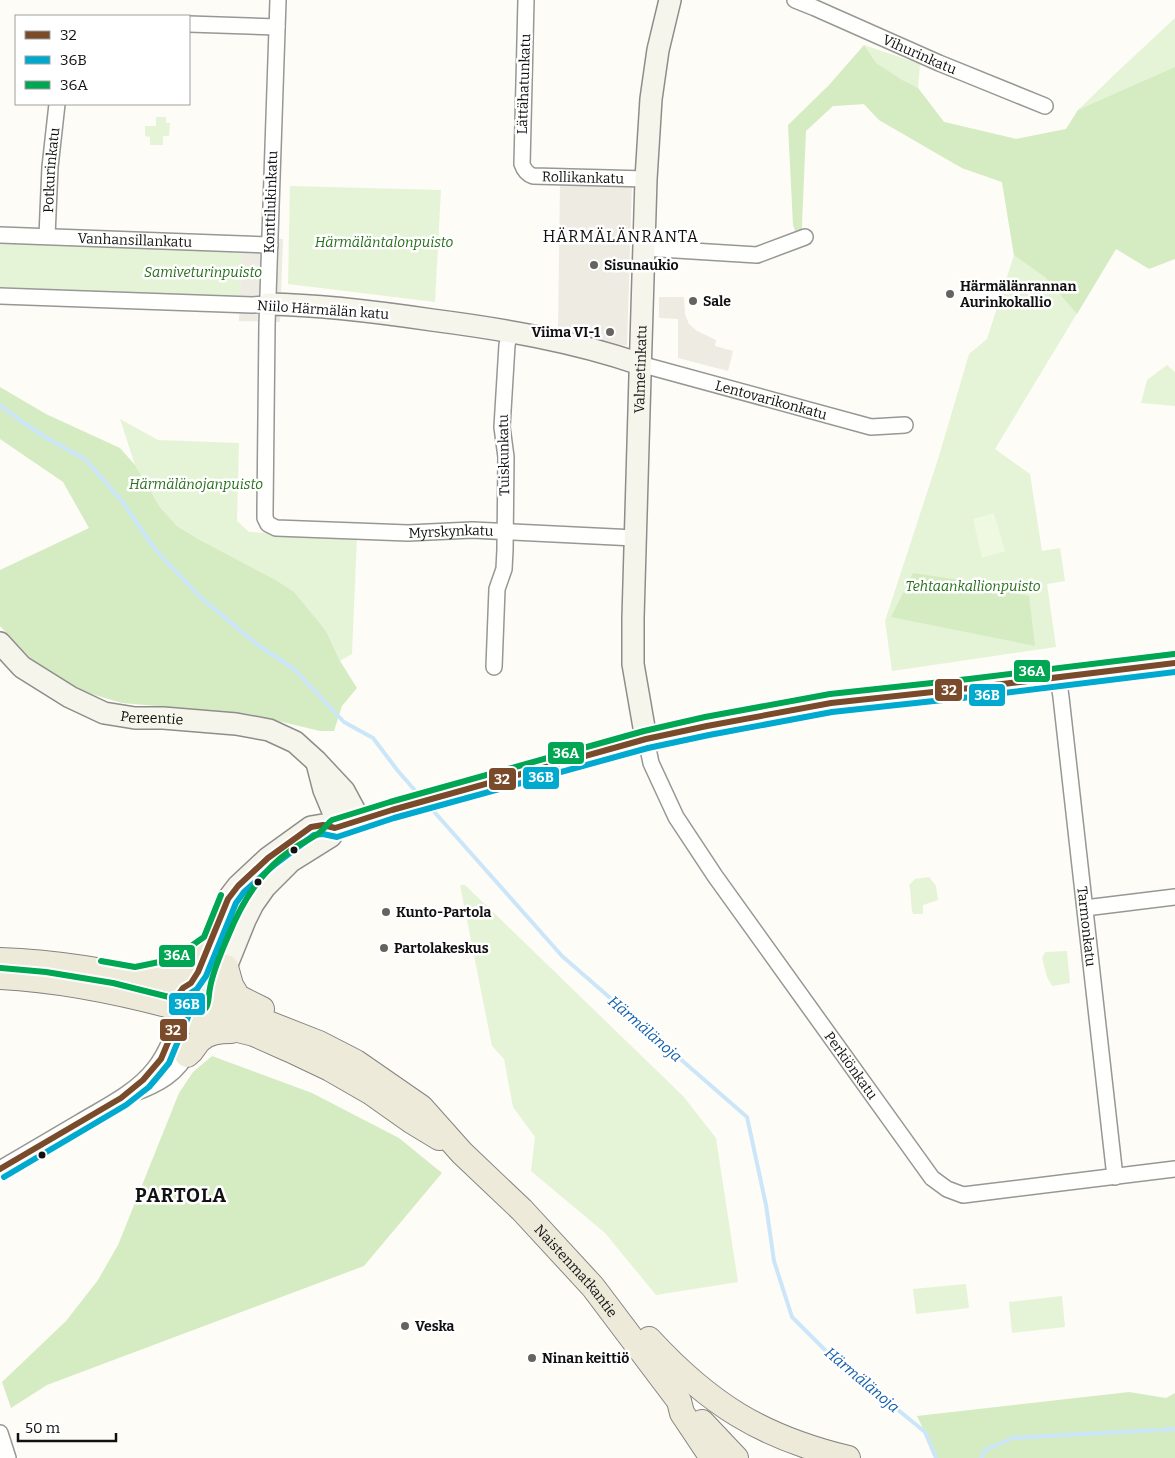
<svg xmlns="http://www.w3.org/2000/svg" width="1175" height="1458" font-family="Bitter,serif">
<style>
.green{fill:#e5f4d6}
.forest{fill:#d5ecc3}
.pitch{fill:#eff8e0}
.plaza{fill:#eeebe2}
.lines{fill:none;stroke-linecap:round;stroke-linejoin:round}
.stream{stroke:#cbe6f9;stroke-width:4}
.street-casing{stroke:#979795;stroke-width:18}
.secondary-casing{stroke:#8e8d8b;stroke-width:24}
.primary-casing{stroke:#858482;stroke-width:26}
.street{stroke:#fffffe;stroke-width:15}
.secondary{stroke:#f6f5eb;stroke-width:21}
.primary{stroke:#eeeada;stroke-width:24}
.bus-1-casing{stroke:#fff;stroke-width:10}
.bus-2-casing{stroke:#fff;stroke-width:10}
.bus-3-casing{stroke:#fff;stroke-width:10}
.bus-1{stroke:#7a4b2a;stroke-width:6}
.bus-2{stroke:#00a9ce;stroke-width:6}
.bus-3{stroke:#00a651;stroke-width:6}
.poi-dot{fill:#646362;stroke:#fff;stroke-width:2}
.bus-dot{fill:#111;stroke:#fff;stroke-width:2}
.labels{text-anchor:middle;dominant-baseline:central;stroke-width:5;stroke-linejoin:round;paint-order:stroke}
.street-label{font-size:14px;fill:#111;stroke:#fff}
.park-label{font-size:14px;font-style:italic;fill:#286f1b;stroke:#fff}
.poi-label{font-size:14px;font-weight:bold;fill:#111;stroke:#fff;text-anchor:start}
.water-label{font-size:15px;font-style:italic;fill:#105fad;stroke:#fff}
.quarter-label{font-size:16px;letter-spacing:1px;fill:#111;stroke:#fff}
.district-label{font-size:19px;font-weight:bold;letter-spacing:1px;fill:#111;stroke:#fff}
.line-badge{stroke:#fff;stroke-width:2}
.badge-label{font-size:14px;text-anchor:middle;font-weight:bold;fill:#fff}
</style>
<rect width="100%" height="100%" fill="#fdfcf7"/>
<!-- green -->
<g class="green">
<path d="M1175 18V144L1116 249 995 449 1030 474 1042 551 1060 548 1065 581 1047 584 1056 647 892 671 885 621 939 456 969 354 987 339 1014 255 1002 182 962 168 879 120 864 104 833 106 864 45 920 64 918 88 944 122 1017 139 1066 129 1078 110 1115 74Z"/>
<path d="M156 117H166V123H170L169 136H163V145H150V137L145 136V126H156Z"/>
<path d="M290 186 441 190 435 302 288 284Z"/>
<path d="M0 242 242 250 240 297 0 287Z"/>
<path d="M1167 365 1175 372V406L1141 403 1147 380Z"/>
<path d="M120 419 158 440 239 443 237 521 249 532 357 537 352 654 340 661 326 631 274 579 200 540 177 526 160 507 135 465Z"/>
<path d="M929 877 936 886 938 900 923 905V914H913C910 904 912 895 909 885L915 879Z"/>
<path d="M460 885H465L683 1096 716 1138 738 1282 656 1295 605 1233 531 1171 535 1137 513 1107 504 1059 492 1046Z"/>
<path d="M1067 951 1070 983 1052 986 1047 977 1042 958 1045 952Z"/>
<path d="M966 1284 969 1308 916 1314 913 1289Z"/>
<path d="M1062 1296 1065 1327 1012 1333 1009 1302Z"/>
</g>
<!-- forest -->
<g class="forest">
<path d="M864 45 876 63 902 80 918 88 944 122 1016 139 1066 129 1078 110 1175 67V259L1149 269 1116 249 1077 314 1045 277 1014 255 1002 182 962 168 879 120 864 104 833 106 806 131 801 248 793 225 788 125 829 85Z"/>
<path d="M0 387 46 414 120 448 135 465 160 507 177 526 200 540 274 579 294 592 326 631 340 661 357 688 342 706 334 731H320L249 714 122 703 78 690 41 670 0 626V570L89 528 63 482 0 439Z"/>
<path d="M913 573 966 581 1029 596 1035 646 891 617Z"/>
<path d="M212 1056 312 1093 399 1138 442 1173 364 1266 47 1385 11 1408 2 1382 66 1321 98 1280 118 1245 179 1093 193 1072Z"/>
<path d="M1129 1392 1166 1398 1175 1393V1458H937L917 1416Z"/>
</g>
<!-- pitch -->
<path class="pitch" d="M994 513 1005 551 982 558 973 519Z"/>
<!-- plaza -->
<g class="plaza">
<path d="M560 183 632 185 627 346 558 329Z"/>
<path d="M242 237 283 239 280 322 239 321Z"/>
<path d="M659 297H684L685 314 689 324 697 331 716 340 715 346 733 351 728 371 678 358V319L659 318Z"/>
</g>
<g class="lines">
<!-- stream -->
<g class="stream">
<path d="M0 405 21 421 45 437 85 459 122 501 154 548 200 597 258 645 294 669 344 722 373 738 398 771 419 795"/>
<path d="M429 806 562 956 747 1117 766 1205 774 1261 792 1317 825 1350 925 1432 936 1458"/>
<path d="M1161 1430 1175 1429"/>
<path d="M981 1458 985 1450 1013 1438 1156 1430"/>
</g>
<!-- street casing -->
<g class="street-casing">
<g id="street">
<path id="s1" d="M278 0 267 325 265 511V518L268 524 276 528 408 533 472 530 635 538"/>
<path id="s2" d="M526 0 522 164C524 170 527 174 533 176L646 179"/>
<path id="s3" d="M795 0 815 8 939 63 1045 106"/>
<path d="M189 24 277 27"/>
<path id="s4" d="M0 235 270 245"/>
<path id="s5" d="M47 236 50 167 57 104"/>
<path d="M644 248 757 255 805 237"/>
<path d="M0 296 252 305 268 304"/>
<path id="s6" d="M640 364 871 427 905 425"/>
<path d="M494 667 497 589 504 569 505 550 506 457 502 427 507 345 510 332"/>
<path id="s7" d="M1058 677 1061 697 1115 1177"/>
<path id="s8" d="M646 739 651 763 676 817 715 876 932 1178 947 1189 963 1195 1175 1169"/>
<path d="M1085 908 1175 897"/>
<path d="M132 1094C157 1085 179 1074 190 1048"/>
<path d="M0 1169C27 1153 53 1138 80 1122 105 1107 135 1093 154 1069 167 1053 174 1032 180 1014"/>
<path d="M0 1433 8 1458"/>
</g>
</g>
<!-- secondary casing -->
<g class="secondary-casing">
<g id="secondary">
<path d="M268 304C323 305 378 312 432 320 502 329 573 341 640 364"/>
<path id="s9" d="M0 643 22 667 70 697 104 713 135 718H163L236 724 269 730 295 742 316 761 344 791 359 819"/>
<path id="s10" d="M646 739 633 664V618L640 376 646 179 651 99 658 50 670 0"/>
<path d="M317 763 324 790 339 826"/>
<path d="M191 983 198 972 228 899 238 886 268 858 311 827 323 825 335 828 392 810 646 739 707 726 831 703 970 688 1175 663"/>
<path d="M216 996 226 967 245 920 253 904 265 887 291 861 331 836 335 828"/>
</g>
</g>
<!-- primary casing -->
<g class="primary-casing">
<g id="primary">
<path d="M0 960C62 962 123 973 183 988"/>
<path d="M226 967 231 985 238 997 262 1009"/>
<path d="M142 974 172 968 185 961 211 943"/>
<path d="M0 977C60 980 119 992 178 1008"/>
<circle cx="197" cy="1002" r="20"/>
<path id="s11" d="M217 1003 319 1043 356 1062 421 1107 462 1153 522 1210 593 1287 679 1401 682 1413 712 1458"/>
<path d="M208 1019 238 1030 254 1034 290 1050 330 1069 370 1092 411 1121 439 1138"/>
<path d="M187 1055C196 1048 194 1045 200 1040 208 1032 221 1031 231 1031"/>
<path d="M649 1339C709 1404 761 1437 848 1458"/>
<path d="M702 1422 736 1458"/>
</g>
</g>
<!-- street -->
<use href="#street" class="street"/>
<!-- secondary -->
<use href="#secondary" class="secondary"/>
<!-- primary -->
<use href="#primary" class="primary"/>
<!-- bus-1 casing -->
<g class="bus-1-casing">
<path id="bus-1" d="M0 1169 121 1098 143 1080 161 1059 180 1014 178 1008V995L183 988 191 983 198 972 228 899 238 886 268 858 311 827 323 825 335 828 392 810 646 739 707 726 831 703 970 688 1175 663"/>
</g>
<!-- bus-2 casing -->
<g class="bus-2-casing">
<path id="bus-2" d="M4 1177 126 1105 149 1087 160 1074 169 1063 188 1017 187 998 189 994 197 989 206 976 236 903 244 892 274 865 314 835 323 834 337 837 394 818 648 748 709 735 832 712 971 697 1175 672"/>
</g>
<!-- bus-3 casing -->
<g class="bus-3-casing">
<g id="bus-3">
<path d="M101 961 135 967 169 960 180 954 204 937 221 895"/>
<path d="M1 968 46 972 113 983 181 1000 194 1012H202C210 1006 208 997 210 988 213 970 222 951 229 934 242 902 261 871 290 851 299 844 310 840 319 833 325 829 327 823 332 820L390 802 644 731 705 717 830 694 969 679 1174 654"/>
</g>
</g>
<!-- bus-1 -->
<use href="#bus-1" class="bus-1"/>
<!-- bus-2 -->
<use href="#bus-2" class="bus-2"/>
<!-- bus-3 -->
<use href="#bus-3" class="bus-3"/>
</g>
<!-- markers -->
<g class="poi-dot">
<circle cx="594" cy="265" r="5"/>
<circle cx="950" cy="294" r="5"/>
<circle cx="693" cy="301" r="5"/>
<circle cx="610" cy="332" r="5"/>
<circle cx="386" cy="912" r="5"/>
<circle cx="384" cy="948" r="5"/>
<circle cx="405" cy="1326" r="5"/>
<circle cx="532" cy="1358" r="5"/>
</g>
<g class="bus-dot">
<circle cx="294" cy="850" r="4.5"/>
<circle cx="258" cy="882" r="4.5"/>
<circle cx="42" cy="1155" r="4.5"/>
</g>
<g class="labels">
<!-- street labels -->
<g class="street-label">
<text stroke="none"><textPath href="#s3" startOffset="136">Vihurinkatu</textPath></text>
<text transform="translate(524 84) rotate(-88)">Lättähatunkatu</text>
<text stroke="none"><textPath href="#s5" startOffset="66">Potkurinkatu</textPath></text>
<text stroke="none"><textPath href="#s2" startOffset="231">Rollikankatu</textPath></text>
<text transform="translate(271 202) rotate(-88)">Konttilukinkatu</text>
<text stroke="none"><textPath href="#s4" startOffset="135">Vanhansillankatu</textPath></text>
<text transform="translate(323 310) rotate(4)">Niilo Härmälän katu</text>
<text stroke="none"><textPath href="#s10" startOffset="371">Valmetinkatu</textPath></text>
<text stroke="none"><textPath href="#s6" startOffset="136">Lentovarikonkatu</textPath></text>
<text transform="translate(504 455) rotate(-91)">Tuiskunkatu</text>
<text stroke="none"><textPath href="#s1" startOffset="709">Myrskynkatu</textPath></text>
<text stroke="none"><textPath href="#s9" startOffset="175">Pereentie</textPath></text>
<text stroke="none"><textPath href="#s7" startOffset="251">Tarmonkatu</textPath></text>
<text stroke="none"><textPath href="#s8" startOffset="388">Perkiönkatu</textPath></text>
<text stroke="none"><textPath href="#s11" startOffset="456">Naistenmatkantie</textPath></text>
</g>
<!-- park labels -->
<g class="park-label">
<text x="384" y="242">Härmäläntalonpuisto</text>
<text x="203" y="272">Samiveturinpuisto</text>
<text x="196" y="484">Härmälänojanpuisto</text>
<text x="973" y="586">Tehtaankallionpuisto</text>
</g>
<!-- poi labels -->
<g class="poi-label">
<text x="604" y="265">Sisunaukio</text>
<text x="960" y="286">Härmälänrannan<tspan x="960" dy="16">Aurinkokallio</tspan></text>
<text x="703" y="301">Sale</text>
<text x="600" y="332" text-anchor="end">Viima VI-1</text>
<text x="396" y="912">Kunto-Partola</text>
<text x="394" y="948">Partolakeskus</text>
<text x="415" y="1326">Veska</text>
<text x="542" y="1358">Ninan keittiö</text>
</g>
<!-- water labels -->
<g class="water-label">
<text transform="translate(645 1029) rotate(41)">Härmälänoja</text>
<text transform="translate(862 1380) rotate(40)">Härmälänoja</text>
</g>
<!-- quarter labels -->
<g class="quarter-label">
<text x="621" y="236">HÄRMÄLÄNRANTA</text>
</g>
<!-- district labels -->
<g class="district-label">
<text x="181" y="1195">PARTOLA</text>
</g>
</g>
<g class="line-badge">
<rect x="1013" y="659" width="38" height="24" rx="5" fill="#00a651"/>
<rect x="934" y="678" width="29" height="24" rx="5" fill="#7a4b2a"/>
<rect x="968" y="683" width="38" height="24" rx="5" fill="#00a9ce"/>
<rect x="547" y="741" width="38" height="24" rx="5" fill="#00a651"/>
<rect x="522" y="766" width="38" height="24" rx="5" fill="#00a9ce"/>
<rect x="488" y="767" width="29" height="24" rx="5" fill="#7a4b2a"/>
<rect x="158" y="944" width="38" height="24" rx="5" fill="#00a651"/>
<rect x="168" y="992" width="38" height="24" rx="5" fill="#00a9ce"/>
<rect x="159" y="1018" width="29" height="24" rx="5" fill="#7a4b2a"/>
</g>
<g class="badge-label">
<text x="1032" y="676">36A</text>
<text x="949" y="695">32</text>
<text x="987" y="700">36B</text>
<text x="566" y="758">36A</text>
<text x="541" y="782">36B</text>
<text x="502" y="784">32</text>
<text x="177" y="960">36A</text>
<text x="187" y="1009">36B</text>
<text x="173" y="1035">32</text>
</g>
<!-- legend -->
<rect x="15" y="15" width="175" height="90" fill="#ffffff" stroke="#a0a0a0"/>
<rect x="25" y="31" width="25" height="8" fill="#7a4b2a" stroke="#a0a0a0"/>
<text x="60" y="40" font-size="15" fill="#111111">32</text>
<rect x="25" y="56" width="25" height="8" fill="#00a9ce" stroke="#a0a0a0"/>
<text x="60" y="65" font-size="15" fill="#111111">36B</text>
<rect x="25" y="81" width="25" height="8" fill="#00a651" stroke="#a0a0a0"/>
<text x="60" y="90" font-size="15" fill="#111111">36A</text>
<!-- scale -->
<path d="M18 1433v8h98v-8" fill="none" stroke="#111111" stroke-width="2.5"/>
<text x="25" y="1433" font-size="15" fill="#111111" stroke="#ffffff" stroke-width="4" paint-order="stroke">50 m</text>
</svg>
